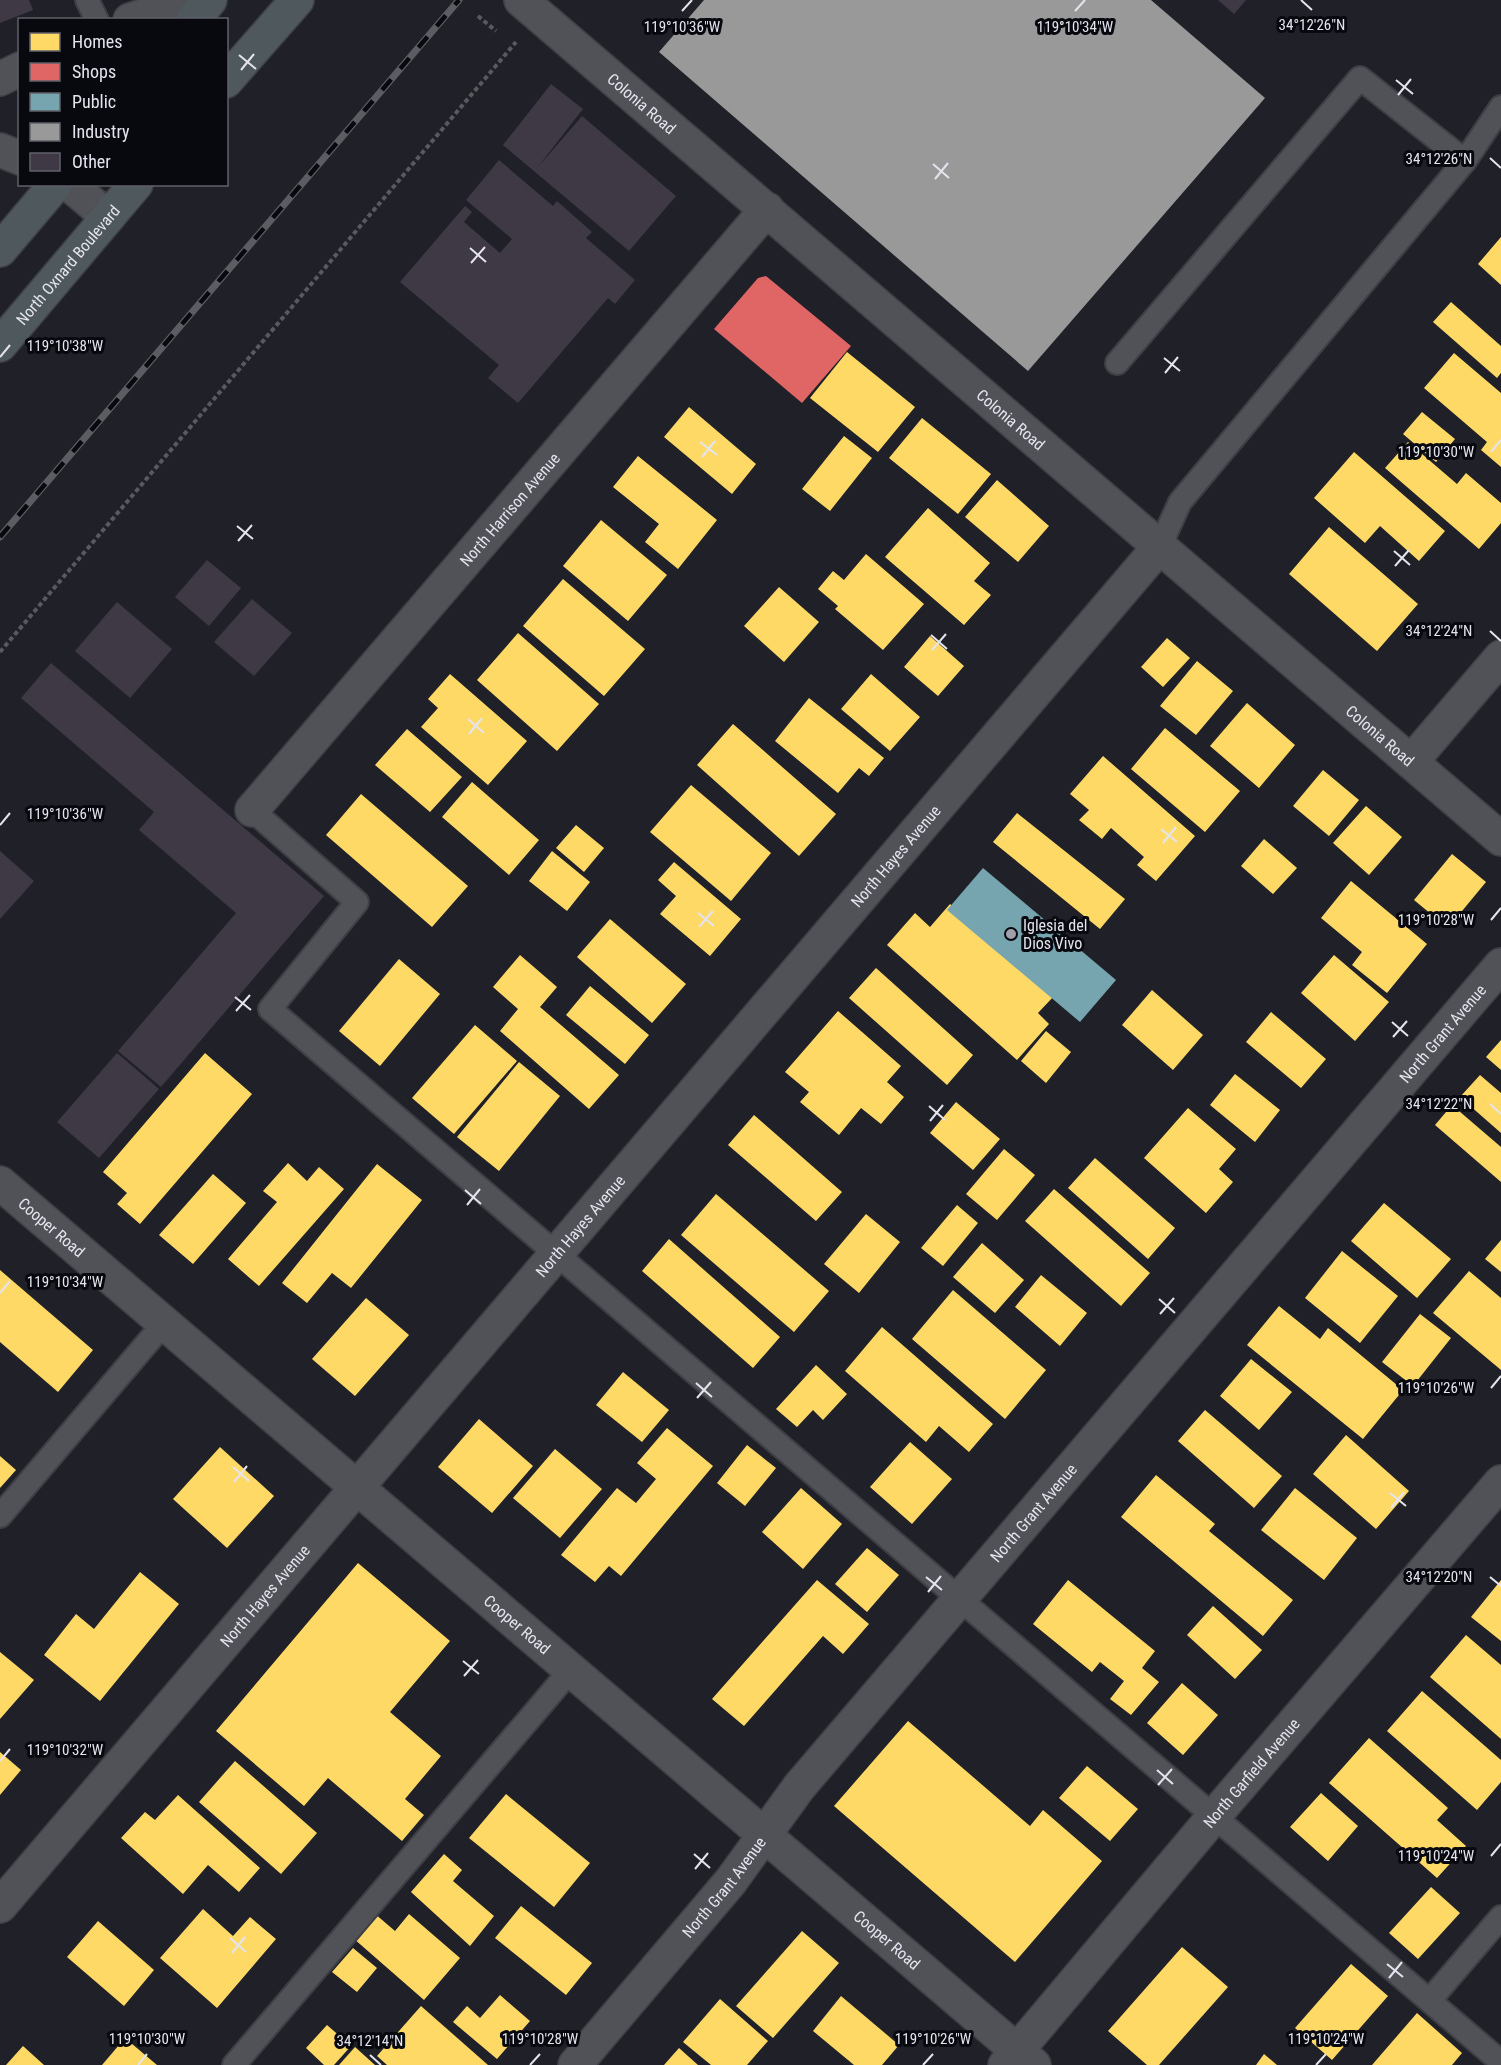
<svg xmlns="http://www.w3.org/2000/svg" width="1501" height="2065" font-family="'Roboto Condensed',sans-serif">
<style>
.homes{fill:#ffd966}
.shops{fill:#e06666}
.public{fill:#76a5af}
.industry{fill:#999}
.building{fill:#3e3944}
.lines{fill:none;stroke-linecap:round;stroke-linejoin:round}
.service-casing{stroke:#3e3e45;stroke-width:26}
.minor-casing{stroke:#3e3e45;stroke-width:36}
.tertiary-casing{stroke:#3e3e45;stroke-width:36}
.primary-casing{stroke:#3e3e45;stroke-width:36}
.path{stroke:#59595e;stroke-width:4;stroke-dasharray:4.5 3;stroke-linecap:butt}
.service{stroke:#515158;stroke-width:22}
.minor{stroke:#515158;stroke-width:33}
.tertiary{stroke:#515158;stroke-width:33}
.primary{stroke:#4f595d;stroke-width:33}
.rail-casing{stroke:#5c5d63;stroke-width:7}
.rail{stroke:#08080f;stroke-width:4.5;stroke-dasharray:14;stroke-linecap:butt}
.ticks{fill:none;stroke:#e4e4ef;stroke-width:2}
.poi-dot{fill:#9fa0a9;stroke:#08080f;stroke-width:2}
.labels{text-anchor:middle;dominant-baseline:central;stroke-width:6;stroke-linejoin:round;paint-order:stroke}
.street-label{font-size:16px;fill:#e4e4ef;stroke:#08080f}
.poi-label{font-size:16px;fill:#e4e4ef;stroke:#08080f;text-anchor:start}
.ticks-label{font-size:15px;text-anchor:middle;fill:#e4e4ef;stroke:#08080f;stroke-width:6;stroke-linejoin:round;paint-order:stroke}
</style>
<rect width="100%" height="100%" fill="#202128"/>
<!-- homes -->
<g class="homes">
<path d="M1501 237V285L1478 264Z"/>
<path d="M1451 302 1501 346V373L1497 378 1433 322Z"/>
<path d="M847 352 915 407 878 452 810 398Z"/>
<path d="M1454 353 1501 393V467L1481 450 1487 442 1424 388Z"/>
<path d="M689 407 756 464 732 494 664 437Z"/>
<path d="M1422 412 1455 439 1436 462 1403 434Z"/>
<path d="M922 418 991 474 958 514 889 458Z"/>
<path d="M844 436 872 458 830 511 802 489Z"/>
<path d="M1408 442 1457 484 1466 473 1501 503V523L1479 549 1385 468Z"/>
<path d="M1354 452 1445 531 1419 561 1380 526 1365 543 1314 498Z"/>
<path d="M638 456 717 520 678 569 645 542 659 524 613 487Z"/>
<path d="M997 480 1049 526 1018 562 965 517Z"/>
<path d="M928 508 990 563 974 581 991 595 964 625 885 557Z"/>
<path d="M601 520 667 575 628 621 563 566Z"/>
<path d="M1329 527 1418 604 1377 651 1289 574Z"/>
<path d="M866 554 924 604 883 650 835 609 838 606 818 589 833 571 844 580Z"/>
<path d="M563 579 645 649 604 696 523 626Z"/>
<path d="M779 587 819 622 784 662 744 626Z"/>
<path d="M518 633 599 704 557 751 477 680Z"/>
<path d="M930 636 964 666 938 696 904 667Z"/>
<path d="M1167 638 1190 658 1163 687 1141 667Z"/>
<path d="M1197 661 1233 691 1196 735 1160 706Z"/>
<path d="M450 674 527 741 488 785 421 727 438 708 428 699Z"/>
<path d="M871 674 920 717 890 751 841 709Z"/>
<path d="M809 698 884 758 869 776 859 768 838 793 775 741Z"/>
<path d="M1247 703 1295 745 1259 788 1210 746Z"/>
<path d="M733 724 836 814 799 856 697 765Z"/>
<path d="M1165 728 1240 791 1205 832 1131 769Z"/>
<path d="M407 729 462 777 430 812 375 765Z"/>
<path d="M1103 756 1195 836 1156 881 1137 865 1144 857 1111 828 1102 839 1079 820 1089 810 1070 794Z"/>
<path d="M1323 770 1359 800 1329 836 1293 806Z"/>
<path d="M472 782 539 840 509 875 442 817Z"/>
<path d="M691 785 771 853 731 901 650 832Z"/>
<path d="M361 794 468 886 432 927 326 835Z"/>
<path d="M1366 806 1402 837 1369 875 1333 843Z"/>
<path d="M1017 813 1125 899 1100 929 993 842Z"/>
<path d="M576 825 604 848 584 872 556 848Z"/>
<path d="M1264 839 1297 868 1273 894 1241 866Z"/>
<path d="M552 851 590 882 567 911 529 881Z"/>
<path d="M1452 854 1486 882 1448 928 1414 900Z"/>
<path d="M674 862 741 919 710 956 660 914 676 896 658 880Z"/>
<path d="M1351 881 1427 944 1387 993 1352 965 1362 952 1321 918Z"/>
<path d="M950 904 1054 996 1038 1013 1049 1024 1017 1060 887 945 915 913 930 927Z"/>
<path d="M610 919 686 984 652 1023 577 957Z"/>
<path d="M520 955 557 987 540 1007 619 1075 589 1109 500 1031 518 1009 493 987Z"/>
<path d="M1334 955 1389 1002 1355 1041 1301 993Z"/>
<path d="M399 959 440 994 380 1066 339 1031Z"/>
<path d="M876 968 973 1055 947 1085 849 998Z"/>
<path d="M590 986 649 1035 625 1064 566 1015Z"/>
<path d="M1152 990 1203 1035 1173 1070 1122 1025Z"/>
<path d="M838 1011 901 1066 887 1082 904 1097 881 1124 861 1108 839 1135 800 1102 809 1092 785 1072Z"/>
<path d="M1271 1012 1326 1059 1301 1088 1246 1042Z"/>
<path d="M475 1025 517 1061 454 1134 412 1098Z"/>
<path d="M1046 1031 1071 1052 1046 1083 1021 1061Z"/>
<path d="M1501 1040V1070L1486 1057Z"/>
<path d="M205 1053 252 1094 140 1224 117 1204 127 1193 103 1172Z"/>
<path d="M519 1062 560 1096 499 1171 457 1137Z"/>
<path d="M1235 1074 1280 1110 1255 1142 1210 1105Z"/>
<path d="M1480 1075 1501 1093V1133L1460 1097Z"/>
<path d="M956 1102 1000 1139 973 1170 930 1133Z"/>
<path d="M1452 1105 1501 1147V1182L1435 1125Z"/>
<path d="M1188 1108 1236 1149 1219 1169 1233 1182 1206 1213 1144 1158Z"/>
<path d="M754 1115 842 1192 816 1221 728 1145Z"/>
<path d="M1004 1149 1035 1175 997 1220 966 1194Z"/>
<path d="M1095 1158 1175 1228 1148 1259 1068 1188Z"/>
<path d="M288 1163 307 1181 319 1167 344 1189 259 1286 228 1259 277 1202 263 1191Z"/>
<path d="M377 1164 422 1200 351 1288 332 1273 307 1303 282 1283Z"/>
<path d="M213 1174 246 1203 193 1264 159 1235Z"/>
<path d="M1054 1189 1150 1273 1121 1306 1025 1221Z"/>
<path d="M716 1194 829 1291 794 1332 681 1235Z"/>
<path d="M1384 1203 1451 1259 1417 1298 1351 1241Z"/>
<path d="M957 1205 978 1223 943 1266 921 1248Z"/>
<path d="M866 1214 900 1242 859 1293 824 1264Z"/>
<path d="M669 1239 780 1337 753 1368 642 1271Z"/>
<path d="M1501 1240V1272L1485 1259Z"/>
<path d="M982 1243 1024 1280 995 1313 953 1277Z"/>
<path d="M1342 1251 1398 1296 1360 1343 1305 1298Z"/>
<path d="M0 1270 93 1350 58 1392 0 1342Z"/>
<path d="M1469 1271 1501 1298V1370L1433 1313Z"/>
<path d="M1041 1275 1087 1313 1060 1346 1015 1307Z"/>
<path d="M953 1290 1046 1370 1005 1419 912 1339Z"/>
<path d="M366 1298 409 1335 355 1396 312 1359Z"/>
<path d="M1279 1306 1320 1339 1328 1328 1403 1390 1363 1439 1247 1345Z"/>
<path d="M1420 1314 1451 1338 1413 1386 1382 1362Z"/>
<path d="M882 1327 993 1424 969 1452 939 1426 926 1442 845 1371Z"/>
<path d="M1251 1359 1292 1392 1259 1430 1220 1396Z"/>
<path d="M816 1365 847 1394 823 1420 813 1410 797 1427 776 1409Z"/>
<path d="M623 1372 669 1410 642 1442 596 1405Z"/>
<path d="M1205 1410 1282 1476 1254 1508 1178 1441Z"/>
<path d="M479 1419 533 1466 492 1513 438 1467Z"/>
<path d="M667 1428 713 1466 621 1576 609 1566 595 1582 561 1555 617 1488 636 1503 656 1479 637 1463Z"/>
<path d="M1346 1435 1409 1491 1376 1529 1313 1474Z"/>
<path d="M910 1442 952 1479 912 1524 870 1487Z"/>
<path d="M747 1445 776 1468 745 1506 717 1483Z"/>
<path d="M220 1447 274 1496 227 1548 173 1499Z"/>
<path d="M555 1449 602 1489 560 1538 513 1498Z"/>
<path d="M0 1456 16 1470 0 1488Z"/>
<path d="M1156 1475 1215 1524 1209 1531 1293 1600 1263 1636 1121 1517Z"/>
<path d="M801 1488 842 1524 803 1569 762 1532Z"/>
<path d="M1295 1488 1357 1538 1324 1580 1261 1530Z"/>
<path d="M867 1548 899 1575 867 1612 835 1584Z"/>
<path d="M358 1563 450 1641 390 1712 441 1756 405 1799 424 1815 402 1841 328 1778 304 1806 216 1731Z"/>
<path d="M140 1572 179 1604 100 1701 44 1655 76 1614 94 1629Z"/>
<path d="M817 1580 869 1624 843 1654 823 1636 744 1726 712 1699Z"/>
<path d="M1068 1580 1155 1651 1142 1668 1159 1682 1131 1715 1110 1699 1124 1681 1100 1662 1092 1672 1033 1624Z"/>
<path d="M1501 1580V1641L1471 1617Z"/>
<path d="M1213 1606 1262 1650 1235 1679 1187 1635Z"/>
<path d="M1466 1635 1501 1665V1739L1430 1677Z"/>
<path d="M0 1652 34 1680 0 1719Z"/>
<path d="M1182 1683 1218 1715 1183 1755 1147 1723Z"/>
<path d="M1422 1691 1501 1760V1782L1477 1810 1387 1731Z"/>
<path d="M908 1721 1030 1826 1043 1810 1102 1861 1015 1962 834 1806Z"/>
<path d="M1369 1738 1448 1808 1437 1820 1466 1846 1437 1878 1329 1783Z"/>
<path d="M0 1752 21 1770 0 1795Z"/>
<path d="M235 1761 317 1833 281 1874 199 1802Z"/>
<path d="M1087 1766 1138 1809 1110 1841 1059 1798Z"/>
<path d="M1321 1793 1358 1826 1328 1861 1290 1827Z"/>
<path d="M506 1794 590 1863 554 1907 469 1838Z"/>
<path d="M178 1795 260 1868 239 1892 208 1865 183 1894 121 1838 145 1812 155 1820Z"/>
<path d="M444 1854 462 1870 453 1881 494 1916 470 1946 411 1892Z"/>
<path d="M1431 1887 1460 1913 1418 1959 1389 1933Z"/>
<path d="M521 1906 592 1963 566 1995 495 1938Z"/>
<path d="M203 1909 233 1936 250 1917 276 1939 217 2008 160 1958Z"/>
<path d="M374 1913 395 1931 409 1914 460 1958 424 2000 353 1938Z"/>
<path d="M98 1921 154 1970 124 2006 67 1957Z"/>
<path d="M802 1931 839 1963 773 2038 736 2006Z"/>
<path d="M1182 1947 1228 1987 1159 2065H1147L1108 2031Z"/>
<path d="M353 1948 377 1968 357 1992 332 1972Z"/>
<path d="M1351 1964 1388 1996 1332 2060 1295 2028Z"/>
<path d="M500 1995 530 2021 497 2059 453 2022 467 2006 480 2018Z"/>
<path d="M841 1996 899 2045 882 2065H854L813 2031Z"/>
<path d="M720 1999 768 2041 747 2065H711L683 2042Z"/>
<path d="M421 2006 488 2065H387L377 2056Z"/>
<path d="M1417 2013 1462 2053 1452 2065H1372Z"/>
<path d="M327 2025 351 2046 334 2065H324L306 2048Z"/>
<path d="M125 2038 157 2065H102Z"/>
<path d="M23 2046 44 2065H6Z"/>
<path d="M355 2047 375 2065H339Z"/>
<path d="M679 2048 698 2065H664Z"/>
<path d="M1264 2054 1277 2065H1256Z"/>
</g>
<!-- shops -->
<path class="shops" d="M766 276 851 346 802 403 714 329 758 278Z"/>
<!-- public -->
<path class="public" d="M983 868 1116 980 1080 1022 947 910Z"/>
<!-- industry -->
<path class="industry" d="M704 0H1151L1265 98 1028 371 659 52Z"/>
<!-- building -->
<g class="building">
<path d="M0 0H29L33 10 0 23Z"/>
<path d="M1218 0H1246L1234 14Z"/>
<path d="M551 84 583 109 537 168 582 116 676 196 629 251 503 145Z"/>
<path d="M499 160 553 206 557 201 592 232 586 238 635 280 615 304 608 298 518 403 488 378 499 365 400 282 465 206 472 212 464 222 500 253 512 239 466 200Z"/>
<path d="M207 560 241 588 209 626 175 597Z"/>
<path d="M252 599 292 633 254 676 214 642Z"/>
<path d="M117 602 172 649 130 698 75 651Z"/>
<path d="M51 663 324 896 161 1087 118 1051 236 913 139 830 154 812 21 698Z"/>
<path d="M0 851 34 881 0 919Z"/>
<path d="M117 1053 159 1089 99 1158 57 1122Z"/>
</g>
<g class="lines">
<!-- service casing -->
<g class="service-casing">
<g id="service">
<path d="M87 0 97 20"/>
<path d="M1465 161 1501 107"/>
<path d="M1117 363 1360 78 1465 161 1180 502 1160 546"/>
<path d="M252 810 357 902 270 1009 1501 2062"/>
<path d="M0 1516 165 1322"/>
<path d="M1430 2000 1501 1917"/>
<path d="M234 2065 570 1671"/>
</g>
</g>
<!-- minor casing -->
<g class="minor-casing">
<g id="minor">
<path d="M130 20 194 0"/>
<path d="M0 79 20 69"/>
<path d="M0 150 20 158"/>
<path d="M69 184 108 217"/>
<path d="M1411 762 1501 657"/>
<path id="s1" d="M252 810 767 209"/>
<path id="s2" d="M0 1183 1034 2065"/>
<path id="s3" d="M0 1906 1160 546"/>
<path id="s4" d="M575 2065 731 1881 799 1787 1501 965"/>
<path id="s5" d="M1005 2065 1215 1815 1501 1482"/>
</g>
</g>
<!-- tertiary casing -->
<g class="tertiary-casing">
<g id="tertiary">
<path id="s6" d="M521 0 1501 839"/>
</g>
</g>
<!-- primary casing -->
<g class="primary-casing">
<g id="primary">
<path d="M193 20 210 0"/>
<path d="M226 81 297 0"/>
<path d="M0 250 56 184"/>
<path id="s7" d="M0 345 136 184"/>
</g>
</g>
<!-- path -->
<g class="path">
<path d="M478 16 496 31"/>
<path d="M0 652 516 42"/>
</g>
<!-- service -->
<use href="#service" class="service"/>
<!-- minor -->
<use href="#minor" class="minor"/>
<!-- tertiary -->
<use href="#tertiary" class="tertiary"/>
<!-- primary -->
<use href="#primary" class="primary"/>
<!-- rail casing -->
<g class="rail-casing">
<path id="rail" d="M0 537 459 0"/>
</g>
<!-- rail -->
<use href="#rail" class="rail"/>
</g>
<!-- ticks -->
<path class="ticks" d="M1301 0 1312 10M682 11 692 0M1075 11 1085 0M239 55 256 69M241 70 254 54M1396 80 1413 94M1398 95 1411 79M1490 158 1501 168M933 164 949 178M935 179 948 163M470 248 486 262M471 263 485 247M0 357 10 345M1164 358 1180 371M1165 373 1178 357M700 442 717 455M1491 452 1501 440M702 457 715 441M237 526 253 539M238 541 252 525M1394 551 1410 565M1395 566 1409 550M1490 631 1501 641M931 635 947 649M932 650 946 634M468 719 484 733M469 734 482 718M0 825 10 813M1161 829 1177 842M1163 843 1176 827M698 913 714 926M1491 920 1501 908M699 927 713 911M235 997 251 1010M236 1011 250 995M1392 1022 1408 1036M1393 1037 1407 1021M1490 1104 1501 1114M929 1106 945 1120M930 1121 943 1105M465 1190 481 1204M467 1205 480 1189M0 1293 10 1281M1159 1299 1175 1313M1160 1314 1174 1298M696 1383 712 1397M1491 1388 1501 1376M697 1398 711 1382M233 1467 249 1481M234 1482 247 1466M1390 1493 1406 1506M1391 1508 1404 1492M926 1577 942 1590M1490 1577 1501 1586M928 1592 941 1576M463 1661 479 1674M464 1676 478 1660M0 1761 10 1749M1157 1770 1173 1784M1158 1785 1172 1769M694 1854 710 1868M1491 1856 1501 1844M695 1869 708 1853M230 1938 246 1952M232 1953 245 1937M1387 1964 1403 1977M1389 1978 1402 1962M370 2055 381 2065M138 2065 147 2054M530 2065 540 2054M923 2065 933 2054M1316 2065 1326 2054"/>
<!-- markers -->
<circle class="poi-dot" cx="1011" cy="934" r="6"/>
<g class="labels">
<!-- street labels -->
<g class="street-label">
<text stroke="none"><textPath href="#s6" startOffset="159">Colonia Road</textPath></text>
<text stroke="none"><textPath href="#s7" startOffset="105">North Oxnard Boulevard</textPath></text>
<text stroke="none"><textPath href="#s6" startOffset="645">Colonia Road</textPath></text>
<text stroke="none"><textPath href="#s1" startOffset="396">North Harrison Avenue</textPath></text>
<text stroke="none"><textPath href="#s6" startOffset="1131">Colonia Road</textPath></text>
<text stroke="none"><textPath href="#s3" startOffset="1380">North Hayes Avenue</textPath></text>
<text stroke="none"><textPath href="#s4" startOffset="1348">North Grant Avenue</textPath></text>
<text stroke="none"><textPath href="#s2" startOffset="68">Cooper Road</textPath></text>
<text stroke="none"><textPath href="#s3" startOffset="894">North Hayes Avenue</textPath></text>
<text stroke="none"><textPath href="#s4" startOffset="718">North Grant Avenue</textPath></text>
<text stroke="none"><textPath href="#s3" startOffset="408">North Hayes Avenue</textPath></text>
<text stroke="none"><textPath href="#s2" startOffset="680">Cooper Road</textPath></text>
<text stroke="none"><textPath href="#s5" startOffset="382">North Garfield Avenue</textPath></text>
<text stroke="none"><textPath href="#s4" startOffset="232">North Grant Avenue</textPath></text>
<text stroke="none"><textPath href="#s2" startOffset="1166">Cooper Road</textPath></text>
</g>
<!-- poi labels -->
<g class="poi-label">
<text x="1023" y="925">Iglesia del<tspan x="1023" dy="18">Dios Vivo</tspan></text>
</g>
</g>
<g class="ticks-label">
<text x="1312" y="30">34°12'26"N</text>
<text x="682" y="32">119°10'36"W</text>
<text x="1075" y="32">119°10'34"W</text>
<text x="1439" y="164">34°12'26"N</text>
<text x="65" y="351">119°10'38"W</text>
<text x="1436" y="457">119°10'30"W</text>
<text x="1439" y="636">34°12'24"N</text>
<text x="65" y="819">119°10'36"W</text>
<text x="1436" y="925">119°10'28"W</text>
<text x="1439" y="1109">34°12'22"N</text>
<text x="65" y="1287">119°10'34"W</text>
<text x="1436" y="1393">119°10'26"W</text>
<text x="1439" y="1582">34°12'20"N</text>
<text x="65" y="1755">119°10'32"W</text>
<text x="1436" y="1861">119°10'24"W</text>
<text x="147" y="2044">119°10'30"W</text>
<text x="540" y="2044">119°10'28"W</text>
<text x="933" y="2044">119°10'26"W</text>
<text x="1326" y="2044">119°10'24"W</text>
<text x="370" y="2046">34°12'14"N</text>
</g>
<!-- legend -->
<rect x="18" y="18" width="210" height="168" fill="#08080f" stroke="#606069" stroke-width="1.5"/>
<rect x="30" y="33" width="30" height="18" fill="#ffd966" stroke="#606069" stroke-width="1.5"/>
<text x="72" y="48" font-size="18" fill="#e4e4ef">Homes</text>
<rect x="30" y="63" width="30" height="18" fill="#e06666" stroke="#606069" stroke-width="1.5"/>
<text x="72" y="78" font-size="18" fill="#e4e4ef">Shops</text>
<rect x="30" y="93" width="30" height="18" fill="#76a5af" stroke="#606069" stroke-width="1.5"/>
<text x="72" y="108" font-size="18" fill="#e4e4ef">Public</text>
<rect x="30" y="123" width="30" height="18" fill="#999999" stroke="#606069" stroke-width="1.5"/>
<text x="72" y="138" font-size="18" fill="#e4e4ef">Industry</text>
<rect x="30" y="153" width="30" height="18" fill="#3e3944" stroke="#606069" stroke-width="1.5"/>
<text x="72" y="168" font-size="18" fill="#e4e4ef">Other</text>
</svg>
